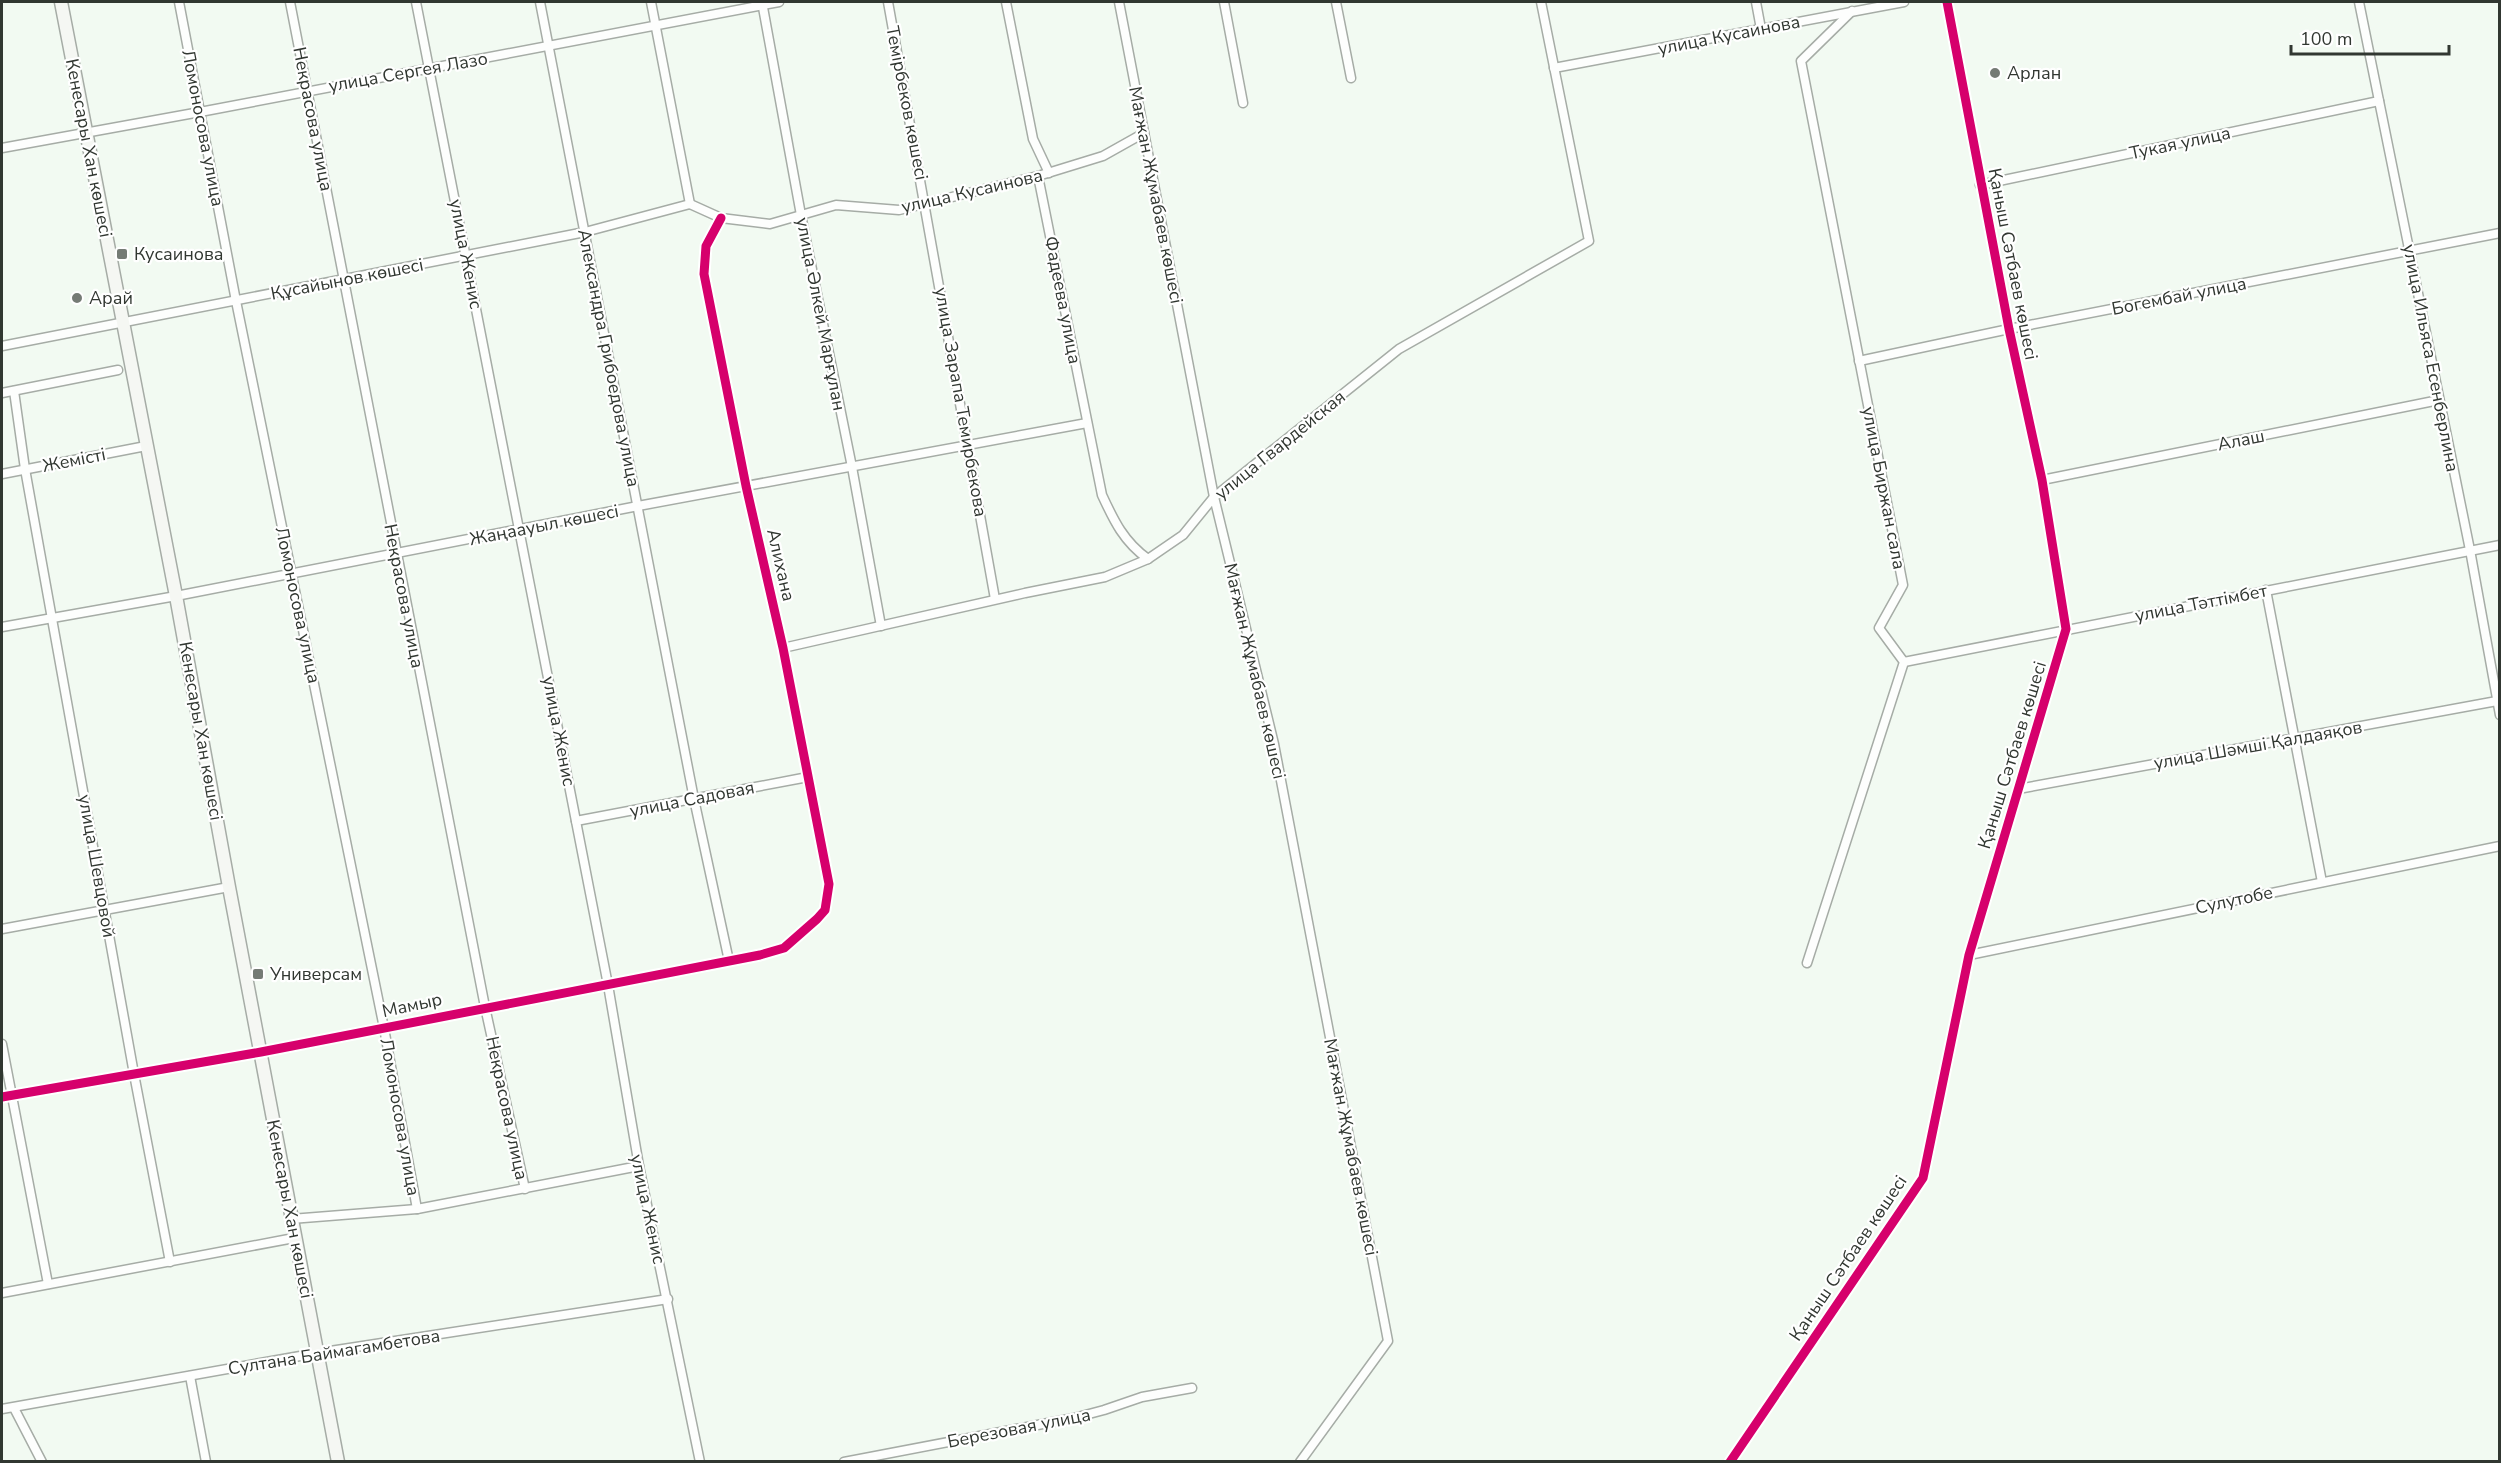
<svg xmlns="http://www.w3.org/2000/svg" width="2501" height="1463" font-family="'Nunito Sans',sans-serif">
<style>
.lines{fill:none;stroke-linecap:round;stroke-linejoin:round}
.minor-casing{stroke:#a6aca6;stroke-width:11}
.secondary-casing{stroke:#a6aca6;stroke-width:15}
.minor{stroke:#fdfefd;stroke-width:8}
.secondary{stroke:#f5f7f3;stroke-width:12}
.cycleway-casing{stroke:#fff;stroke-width:13}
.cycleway{stroke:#d6006c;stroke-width:9}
.poi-dot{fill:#757b75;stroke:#fff;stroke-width:2}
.labels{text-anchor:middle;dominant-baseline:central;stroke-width:4.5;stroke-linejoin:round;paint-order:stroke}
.street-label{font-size:18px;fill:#313731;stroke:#fff}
.poi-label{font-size:18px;fill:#313731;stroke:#fff;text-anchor:start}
</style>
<rect width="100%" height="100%" fill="#f2faf2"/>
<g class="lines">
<!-- minor casing -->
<g class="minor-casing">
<g id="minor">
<path d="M179 2 236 301 384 1028 417 1209"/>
<path d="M290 2 485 1007 525 1189"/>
<path d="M416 2 608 985 639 1166 700 1462"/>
<path d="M540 2 694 799 729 961"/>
<path d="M651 2 690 204"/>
<path d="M762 2 801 215 852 467 881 626"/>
<path d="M888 2 995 599"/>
<path d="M1006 2 1033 139 1049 173"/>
<path d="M1119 2 1214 497 1274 744 1388 1341 1300 1462"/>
<path d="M1224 2 1243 103"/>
<path d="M1336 2 1351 78"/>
<path d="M1756 2 1761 29"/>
<path d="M2359 2 2470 550 2500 715"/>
<path d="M1554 68 1904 2"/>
<path d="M2 148 200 112 779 2"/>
<path d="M1038 176 1102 495C1114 521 1124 542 1148 559"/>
<path d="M1980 185 2379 101"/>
<path d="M690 204 721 218 770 224 836 205 899 210 1038 176 1103 156 1144 133"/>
<path d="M2 346 585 232 690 204"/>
<path d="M1859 361 2009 329 2500 233"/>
<path d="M14 391 25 469 134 1074 170 1262"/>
<path d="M2 393 118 370"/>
<path d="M2 474 146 446"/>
<path d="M2042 480 2439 400"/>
<path d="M2266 590 2322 882"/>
<path d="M2 627 176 596 638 506 1087 423"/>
<path d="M783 648 1025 593 1105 577 1148 559 1183 535 1214 497 1399 349 1589 241 1541 2"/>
<path d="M1904 662 2500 545"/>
<path d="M2018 789 2497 701"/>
<path d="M576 821 808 777"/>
<path d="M2 929 229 887"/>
<path d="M1969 955 2500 846"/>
<path d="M1807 963 1904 662 1879 628 1903 585 1801 61 1852 11"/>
<path d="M2 1044 48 1284"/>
<path d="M2 1097 261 1052 760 955 784 948 817 919 825 910 829 884 783 648 746 486 704 274 706 246 721 218"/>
<path d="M291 1219 417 1209 639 1166"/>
<path d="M2 1293 294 1238"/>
<path d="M190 1376 206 1462"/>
<path d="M14 1408 42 1462"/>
<path d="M2 1409 317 1353 668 1299"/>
<path d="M844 1462 1074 1418 1104 1410 1142 1397 1192 1388"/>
<path d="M1730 1462 1923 1178 1969 955 2066 629 2042 480 2009 329 1947 2"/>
</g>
</g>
<!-- secondary casing -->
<g class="secondary-casing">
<path id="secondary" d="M61 2 176 596 229 887 338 1462"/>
</g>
<!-- minor -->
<use href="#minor" class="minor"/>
<!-- secondary -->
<use href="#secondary" class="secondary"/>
<!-- cycleway casing -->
<g class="cycleway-casing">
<g id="cycleway">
<path d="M2 1097 261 1052 760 955 784 948 817 919 825 910 829 884 783 648 746 486 704 274 706 246 721 218"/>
<path d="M1730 1462 1923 1178 1969 955 2066 629 2042 480 2009 329 1947 2"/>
</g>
</g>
<!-- cycleway -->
<use href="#cycleway" class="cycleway"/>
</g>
<!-- markers -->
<g class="poi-dot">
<circle cx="1995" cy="73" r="6"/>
<rect x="116" y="248" width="12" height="12" rx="3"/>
<circle cx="77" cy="298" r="6"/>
<rect x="252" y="968" width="12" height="12" rx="3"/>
</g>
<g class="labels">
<!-- street labels -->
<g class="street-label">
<text transform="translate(1729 35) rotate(-11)">улица Кусаинова</text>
<text transform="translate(408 72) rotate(-10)">улица Сергея Лазо</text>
<text transform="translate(907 103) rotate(79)">Темірбеков көшесі</text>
<text transform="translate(313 119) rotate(79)">Некрасова улица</text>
<text transform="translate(203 128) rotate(79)">Ломоносова улица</text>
<text transform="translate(2180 143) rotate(-12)">Тукая улица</text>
<text transform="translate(89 148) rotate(79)">Кенесары Хан көшесі</text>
<text transform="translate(972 191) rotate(-13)">улица Кусаинова</text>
<text transform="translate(1156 195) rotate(79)">Мағжан Жұмабаев көшесі</text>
<text transform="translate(466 254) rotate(79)">улица Женис</text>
<text transform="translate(2013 264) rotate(79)">Қаныш Сәтбаев көшесі</text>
<text transform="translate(347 279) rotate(-11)">Құсайынов көшесі</text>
<text transform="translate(2179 296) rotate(-11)">Богембай улица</text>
<text transform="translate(1063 300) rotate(79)">Фадеева улица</text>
<text transform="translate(821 314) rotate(79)">улица Әлкей Марғұлан</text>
<text transform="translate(609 358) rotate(79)">Александра Грибоедова улица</text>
<text transform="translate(2431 358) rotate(79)">улица Ильяса Есенберлина</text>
<text transform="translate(961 402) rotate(80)">улица Зарапа Темирбекова</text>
<text transform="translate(2241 440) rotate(-11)">Алаш</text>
<text transform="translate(1280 445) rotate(-39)">улица Гвардейская</text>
<text transform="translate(74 460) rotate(-11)">Жемісті</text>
<text transform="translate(1884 488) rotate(79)">улица Биржан сала</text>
<text transform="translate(544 525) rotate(-11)">Жаңаауыл көшесі</text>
<text transform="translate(781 565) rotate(77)">Алихана</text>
<text transform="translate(404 596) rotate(79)">Некрасова улица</text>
<text transform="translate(2201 603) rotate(-11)">улица Тәттімбет</text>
<text transform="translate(298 605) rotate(78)">Ломоносова улица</text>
<text transform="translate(1255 671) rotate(77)">Мағжан Жұмабаев көшесі</text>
<text transform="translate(201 731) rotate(80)">Кенесары Хан көшесі</text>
<text transform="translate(559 731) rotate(79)">улица Женис</text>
<text transform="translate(2258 745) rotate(-10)">улица Шәмші Қалдаяқов</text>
<text transform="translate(2012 755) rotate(-73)">Қаныш Сәтбаев көшесі</text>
<text transform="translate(692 799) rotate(-11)">улица Садовая</text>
<text transform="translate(97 866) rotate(80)">улица Шевцовой</text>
<text transform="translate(2234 900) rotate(-12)">Сулутобе</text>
<text transform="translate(412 1005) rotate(-12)">Мамыр</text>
<text transform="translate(507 1108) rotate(78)">Некрасова улица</text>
<text transform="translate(400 1117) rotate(80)">Ломоносова улица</text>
<text transform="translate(1351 1147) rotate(79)">Мағжан Жұмабаев көшесі</text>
<text transform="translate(290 1209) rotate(79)">Кенесары Хан көшесі</text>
<text transform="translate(648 1209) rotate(78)">улица Женис</text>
<text transform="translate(1848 1258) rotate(-56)">Қаныш Сәтбаев көшесі</text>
<text transform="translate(334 1352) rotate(-9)">Султана Баймагамбетова</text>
<text transform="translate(1019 1428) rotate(-11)">Березовая улица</text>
</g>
<!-- poi labels -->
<g class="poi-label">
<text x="2007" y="73">Арлан</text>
<text x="134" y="254">Кусаинова</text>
<text x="89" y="298">Арай</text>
<text x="270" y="974">Универсам</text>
</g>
</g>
<!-- border -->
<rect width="2501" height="1463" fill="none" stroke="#313731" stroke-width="6"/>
<!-- scale -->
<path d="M2291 45v9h158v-9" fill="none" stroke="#313731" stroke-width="3"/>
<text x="2300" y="45" font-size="18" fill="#313731" stroke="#ffffff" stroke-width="4.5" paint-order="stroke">100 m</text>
</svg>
